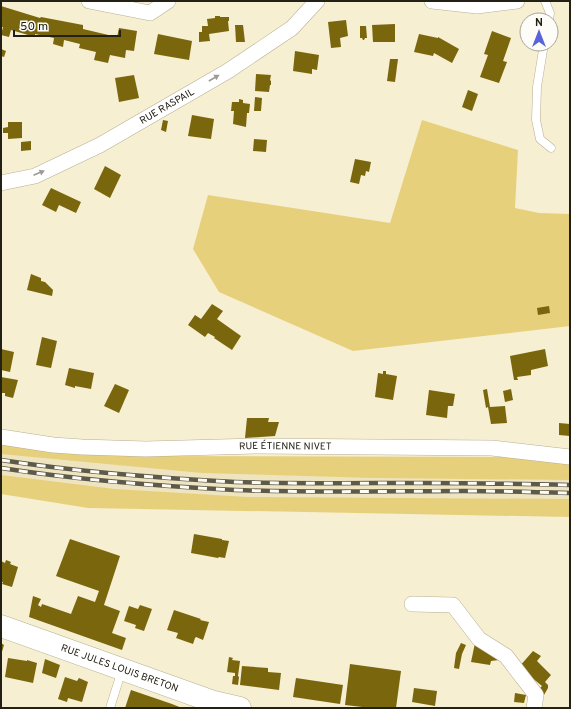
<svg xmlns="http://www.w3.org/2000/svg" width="571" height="709" font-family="Overpass,sans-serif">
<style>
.built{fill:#eee4c0}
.green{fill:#e7d07c}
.building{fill:#7a660d}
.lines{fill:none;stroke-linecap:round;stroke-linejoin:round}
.lane-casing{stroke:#b7b093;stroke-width:9}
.street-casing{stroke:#b7b093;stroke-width:16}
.primary-casing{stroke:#b7b093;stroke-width:23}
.lane{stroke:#fff;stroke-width:8}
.street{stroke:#fff;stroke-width:15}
.primary{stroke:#fff;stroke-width:22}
.rail-casing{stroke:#5e5a4a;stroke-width:4.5}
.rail{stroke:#fefcf7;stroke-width:3;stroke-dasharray:9;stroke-linecap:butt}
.oneway{fill:#9c9b96}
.labels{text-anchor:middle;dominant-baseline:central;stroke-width:4;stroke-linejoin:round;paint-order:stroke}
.street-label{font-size:10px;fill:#232015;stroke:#fefcf7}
</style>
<rect width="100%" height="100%" fill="#f7efd2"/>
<!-- built -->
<path class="built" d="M1 448 570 474V511L464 508 1 485Z"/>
<!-- green -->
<g class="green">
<path d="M422 120 518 150 515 208 539 213 570 214V326L353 351 219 292 193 249 208 195 390 223Z"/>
<path d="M1 443 160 456 524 457 570 463V480L374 478 202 473 1 454Z"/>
<path d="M1 475 115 489 248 497 570 499V517L88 508 1 494Z"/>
</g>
<!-- building -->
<g class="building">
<path d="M1 6 40 18 41 17 83 25V29L117 37 119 28 137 31 134 51 126 50 125 58 110 55 108 63 94 60 96 52 79 48 80 44 64 40 63 47 53 44 54 38 35 34V37L11 30 9 37 1 35 3 27H1Z"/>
<path d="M215 16H220V17H229V21H228L229 31 209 34 210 41 199 42V32H202V26H208L207 19 215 18Z"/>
<path d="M346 20 348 36 340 38 341 47 331 48 328 22Z"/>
<path d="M395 24V42H373L372 25Z"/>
<path d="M235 25H243L245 42H236Z"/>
<path d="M360 26H366L367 38H365L364 40H363L362 38H360Z"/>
<path d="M492 31 511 38 503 61 507 62 499 83 480 77 488 55 484 54Z"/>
<path d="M158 34 192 41 189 60 154 54Z"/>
<path d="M419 34 438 38V37L459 49 452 63 434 53 433 56 414 52Z"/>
<path d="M1 49 6 51 4 57 1 56Z"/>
<path d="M295 51 319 55 317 70 312 69V74L293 71Z"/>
<path d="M390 59H398L395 82 387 81Z"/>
<path d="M256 74 271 75 270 80 271 81V85H270L269 92 255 91Z"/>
<path d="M134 75 139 98 119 102 115 78Z"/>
<path d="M468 90 478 94 472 111 462 107Z"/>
<path d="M255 97 262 98 261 111H254Z"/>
<path d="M239 99 243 100V103L250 104 249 113H247L246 127 233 124 234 111H231L232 102H239Z"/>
<path d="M192 115 214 119 211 139 188 136Z"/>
<path d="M163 120 168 121 166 132 161 130Z"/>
<path d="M8 122H22V138L8 139V133H3V128L8 127Z"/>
<path d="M254 139 267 140 266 152 253 151Z"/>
<path d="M31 141V150L21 151V142Z"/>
<path d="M355 159 371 162 369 172 366 171 365 176 361 175 359 184 350 182Z"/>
<path d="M105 166 121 175 110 198 94 189Z"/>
<path d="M51 188 81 202 76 213 59 205 56 212 42 205Z"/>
<path d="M31 274 41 278V281L45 282 53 290 52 296 27 290Z"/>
<path d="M212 304 223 311 217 319 241 336 232 350 214 338 215 337 208 333 205 337 188 325 195 315 201 319Z"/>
<path d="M549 306 550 313 538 315 537 308Z"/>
<path d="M42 337 57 341 51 368 36 365Z"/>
<path d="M1 349 14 352 10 372 1 370Z"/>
<path d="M545 349 548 366 531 370V375L517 377 518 380H514L510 356Z"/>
<path d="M69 368 94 373 91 389 75 386V388L65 385Z"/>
<path d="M383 371H386V374L397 376 393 400 375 397 378 373 383 374Z"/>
<path d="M1 377 18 380 13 398 5 396V393H1Z"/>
<path d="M115 384 129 390 119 413 104 406Z"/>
<path d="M487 389 490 407 505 406 507 423 491 424 488 407 486 408 483 390Z"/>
<path d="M511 389 513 400 505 402 503 391Z"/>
<path d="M429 390 455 394 453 406H448L447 418 426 415Z"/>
<path d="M247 418H269L268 422H279L275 436 245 438Z"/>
<path d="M559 423 570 424V436L559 435Z"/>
<path d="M194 534 222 539V540L229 541 225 558 219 557 218 558 191 553Z"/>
<path d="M70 539 120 556 104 605 120 611 112 633 126 638 122 650 29 617 33 596 41 599 38 605 41 607 42 604 71 614 78 596 95 602 99 591 56 576Z"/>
<path d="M6 560 11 562 10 564 18 567 12 587 2 584 3 582H1V561L5 563Z"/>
<path d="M140 605 152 609 144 631 135 628 136 625 124 621 129 606 138 609Z"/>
<path d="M174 610 201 619 200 620 209 622 203 640 196 637 195 638 193 644 176 638 178 633 167 630Z"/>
<path d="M1 643 4 645 1 655Z"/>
<path d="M461 643 466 645 462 654 459 669 454 668 456 653Z"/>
<path d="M475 643 499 660 491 661 490 665 471 662Z"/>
<path d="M533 651 541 656 537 661 551 675 545 682 548 685V688L544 695 538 690 542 686 519 667Z"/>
<path d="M229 657 233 658 232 660 240 661 238 676 239 677 238 685 232 684 233 676H235V673L227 672Z"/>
<path d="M8 658 27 661V660L37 663 33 683 5 677Z"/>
<path d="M45 659 60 665 56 678 42 673Z"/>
<path d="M350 664 401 671 396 708H371L345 705Z"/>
<path d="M242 666 268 668V672L281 673 279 690 240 685Z"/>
<path d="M65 677 77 681 79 678 88 682 82 702 68 698 67 702 58 699Z"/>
<path d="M296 678 343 685 340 704 293 697Z"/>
<path d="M414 688 437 691 435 706 412 702Z"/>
<path d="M131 690 172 704 182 708H125Z"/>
<path d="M515 693 526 695 524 703 514 702Z"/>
</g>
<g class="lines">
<!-- lane casing -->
<g class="lane-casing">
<g id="lane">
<path d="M545 1 550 13 549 20"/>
<path d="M544 44 537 87 536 120 540 139 551 148"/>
<path d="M110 708 122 670"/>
</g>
</g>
<!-- street casing -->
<g class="street-casing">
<g id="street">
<path d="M89 1 150 13 168 1"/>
<path d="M432 1 477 6 517 1"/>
<path id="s1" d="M1 183 35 176 100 145 228 71 292 28 317 1"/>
<path id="s2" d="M1 437 53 445 82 447 146 449 257 446 492 448 570 457"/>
<path d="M412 604 453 605 479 639 506 656 536 695 534 708"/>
</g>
</g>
<!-- primary casing -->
<g class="primary-casing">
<g id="primary">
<path id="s3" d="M1 626 214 702 240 708"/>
</g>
</g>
<!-- lane -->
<use href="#lane" class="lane"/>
<!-- street -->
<use href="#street" class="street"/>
<!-- primary -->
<use href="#primary" class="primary"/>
<!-- rail casing -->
<g class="rail-casing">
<g id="rail">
<path d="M1 460C78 472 157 478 235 482 298 484 362 483 425 483 473 483 522 484 570 485"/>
<path d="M1 468C78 480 157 486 235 490 312 493 388 491 464 491 500 491 535 492 570 493"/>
</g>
</g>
<!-- rail -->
<use href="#rail" class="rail"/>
</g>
<!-- one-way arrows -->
<defs><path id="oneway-solid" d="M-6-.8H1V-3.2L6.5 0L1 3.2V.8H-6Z"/></defs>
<g class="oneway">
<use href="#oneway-solid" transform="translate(214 78) rotate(-30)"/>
<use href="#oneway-solid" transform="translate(39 173) rotate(-23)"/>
</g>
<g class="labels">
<!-- street labels -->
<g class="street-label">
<text stroke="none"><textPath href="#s1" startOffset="184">RUE RASPAIL</textPath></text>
<text stroke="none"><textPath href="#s2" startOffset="285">RUE ÉTIENNE NIVET</textPath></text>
<text stroke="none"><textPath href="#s3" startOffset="126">RUE JULES LOUIS BRETON</textPath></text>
</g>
</g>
<!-- border -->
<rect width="571" height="709" fill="none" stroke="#232015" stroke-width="4"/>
<!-- north arrow -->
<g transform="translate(539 32)"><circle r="19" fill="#fefcf7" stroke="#a6a49d"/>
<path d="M0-3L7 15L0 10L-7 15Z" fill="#5964db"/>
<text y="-6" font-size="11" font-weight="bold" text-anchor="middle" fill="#232015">N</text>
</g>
<!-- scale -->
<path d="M14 30v6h106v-6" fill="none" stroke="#232015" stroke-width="2"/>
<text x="20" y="30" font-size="12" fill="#232015" stroke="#fefcf7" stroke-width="3" paint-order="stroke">50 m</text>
</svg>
